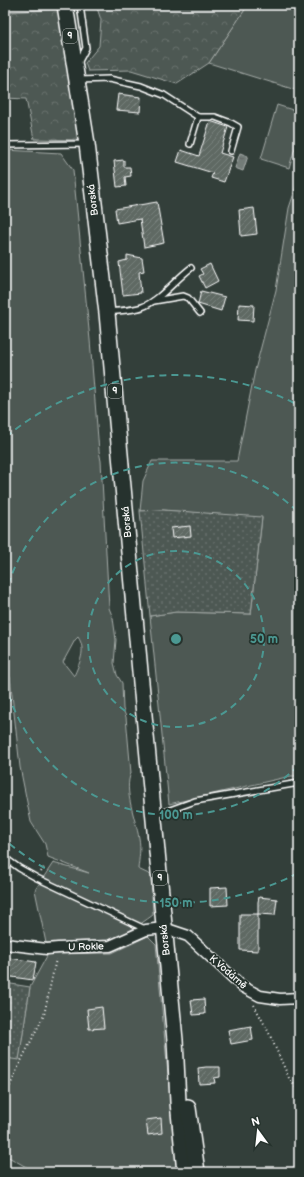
<svg xmlns="http://www.w3.org/2000/svg" width="304" height="1177" font-family="'Balsamiq Sans',sans-serif">
<style>
.grass{fill:#4d5853;stroke:#a6aca9;fill-rule:evenodd}
.forest{fill:url(#forest-crowns);stroke:#a6aca9}
.park{fill:url(#park-dots);stroke:#a6aca9}
.water{fill:url(#water-ripples);stroke:#abb0ae}
.building{fill:url(#building-hatch);stroke:#fff}
.lines{fill:none;stroke-linecap:round;stroke-linejoin:round}
.lane-casing{stroke:#fff;stroke-width:8}
.street-casing{stroke:#fff;stroke-width:13}
.primary-casing{stroke:#fff;stroke-width:18}
.path{stroke:#fff;stroke-width:2;stroke-dasharray:1 3;stroke-linecap:butt}
.lane{stroke:#26332d;stroke-width:5}
.street{stroke:#26332d;stroke-width:10}
.primary{stroke:#26332d;stroke-width:15}
.ring{fill:none;stroke:#4b9892;stroke-width:2;stroke-dasharray:7 5}
.labels{text-anchor:middle;dominant-baseline:central;stroke-width:3.5;stroke-linejoin:round;paint-order:stroke}
.shield{fill:#26332d;stroke:#bec2c0;stroke-width:1}
.shield-label{font-size:9px;font-weight:bold;fill:#fff}
.street-label{font-size:10px;fill:#fff;stroke:#26332d}
.centre{fill:#4b9892;stroke:#26332d;stroke-width:2}
.ring-label{font-size:12px;text-anchor:middle;font-weight:bold;fill:#4b9892;stroke:#26332d;stroke-width:3.5;stroke-linejoin:round;paint-order:stroke}
</style>
<defs>
<pattern id="forest-crowns" width="20" height="18" patternUnits="userSpaceOnUse"><rect width="20" height="18" fill="#4d5853"/><path d="M2 6a3 3 0 1 1 6 0M12 15a3 3 0 1 1 6 0" fill="none" stroke="#68716d"/></pattern>
<pattern id="park-dots" width="8" height="8" patternUnits="userSpaceOnUse"><rect width="8" height="8" fill="#4d5853"/><path d="M2 2h.1M6 6h.1" fill="none" stroke="#68716d" stroke-width="1.8" stroke-linecap="round"/></pattern>
<pattern id="water-ripples" width="26" height="14" patternUnits="userSpaceOnUse"><rect width="26" height="14" fill="#737b78"/><path d="M2 4q2-2 4 0t4 0M15 11q2-2 4 0t4 0" fill="none" stroke="#606462"/></pattern>
<pattern id="building-hatch" width="6" height="6" patternUnits="userSpaceOnUse"><rect width="6" height="6" fill="#5f6964"/><path d="M-1 1l2-2M0 6l6-6M5 7l2-2" fill="none" stroke="#77807b"/></pattern>
</defs>
<rect width="100%" height="100%" fill="#333f3a"/>
<filter id="ink" filterUnits="userSpaceOnUse"><feTurbulence type="fractalNoise" baseFrequency=".025" numOctaves="2"/><feDisplacementMap in="SourceGraphic" scale="8" xChannelSelector="R" yChannelSelector="G"/><feConvolveMatrix kernelMatrix="1 2 1 2 8 2 1 2 1" color-interpolation-filters="sRGB"/></filter>
<g filter="url(#ink)">
<!-- grass -->
<g class="grass">
<path d="M248 5H299V91L209 63Z"/>
<path d="M277 105 299 112V134L289 168 261 159Z"/>
<path d="M5 150 61 153 73 170 90 340 99 451 101 461 109 608 113 618 116 640 114 663 117 675 122 683 123 709 126 717 131 773C123 790 136 820 139 838 141 848 139 859 138 869L151 875 153 915C139 925 122 938 104 941 86 945 64 943 46 943L35 890 53 863 89 873 48 857 45 844 31 822 20 767 10 677 5 675ZM78 637C87 650 79 664 74 676L63 662 75 640Z"/>
<path d="M299 178V776H291L169 804 150 616 176 612 251 614 262 518 163 510 140 511 143 481 152 461H237L255 370 276 290 289 208Z"/>
<path d="M148 936 156 944 177 1172H24L28 1168 5 1155V1058L19 1059 30 987 48 954 112 953Z"/>
</g>
<!-- forest -->
<g class="forest">
<path d="M96 5H248L209 63 177 84 131 70 88 71 85 63 99 46 101 20Z"/>
<path d="M60 9 80 140 34 139 26 99 5 98V12Z"/>
</g>
<!-- park -->
<g class="park">
<path d="M163 510 262 517 251 614 176 612 150 616 140 511Z"/>
<path d="M5 983 30 987 19 1060 5 1058Z"/>
</g>
<!-- water -->
<path class="water" d="M240 153 248 156 243 171 235 168Z"/>
<!-- building -->
<g class="building">
<path d="M118 94 141 97 140 112 116 110Z"/>
<path d="M210 121 228 127 220 153 233 157 224 182 211 178 213 173 177 162 181 150 199 156Z"/>
<path d="M124 160V167H130L131 176 125 177 126 186 117 187 114 161Z"/>
<path d="M157 202 164 243 144 247 140 219 117 223 115 209Z"/>
<path d="M254 208 257 234 241 236 239 210Z"/>
<path d="M127 255 142 258 144 271 139 272 141 293 123 295 119 262 127 260Z"/>
<path d="M210 264 218 281 205 288 199 276 203 274 200 269Z"/>
<path d="M201 291 225 297 221 311 198 304Z"/>
<path d="M239 304 254 305 253 321 238 320Z"/>
<path d="M190 526 191 536 172 538 171 528Z"/>
<path d="M227 887 228 905 210 906V888Z"/>
<path d="M259 897 277 899 275 915 258 914V902Z"/>
<path d="M240 914H258V951L240 950Z"/>
<path d="M9 958 36 962 33 980 5 976V959L9 960Z"/>
<path d="M204 999 205 1014 193 1015 191 1000Z"/>
<path d="M102 1007 104 1028 89 1029 87 1009Z"/>
<path d="M251 1026 253 1040 231 1044 228 1030Z"/>
<path d="M206 1067H220V1077L214 1078 215 1083 199 1084 198 1068Z"/>
<path d="M161 1118 162 1133 148 1135 146 1120Z"/>
</g>
<g class="lines">
<!-- lane casing -->
<g class="lane-casing">
<g id="lane">
<path d="M78 63 86 48 80 5"/>
<path d="M79 80 109 79 141 86 164 95 198 117H215L231 123 238 127 231 151"/>
<path d="M190 144 198 117"/>
<path d="M5 145 86 144"/>
<path d="M154 301 183 296 188 298 200 313"/>
<path d="M108 312C117 311 135 310 142 307 159 301 176 279 191 268"/>
<path d="M156 815 195 801 299 783"/>
<path d="M5 858 19 868 37 878 145 929"/>
</g>
</g>
<!-- street casing -->
<g class="street-casing">
<path id="street" d="M5 944 47 949 58 948 110 946 146 930 164 928 188 936 243 987 260 996 280 999 299 998"/>
</g>
<!-- primary casing -->
<g class="primary-casing">
<g id="primary">
<path d="M65 5 87 144 107 313 144 715 175 1040 178 1102 185 1172"/>
<path d="M188 1108 197 1172"/>
</g>
</g>
<!-- path -->
<g class="path">
<path d="M41 872 45 866"/>
<path d="M254 1005 268 1031 289 1078 299 1092"/>
<path d="M5 1097 20 1063 44 1015 56 959"/>
</g>
<!-- lane -->
<use href="#lane" class="lane"/>
<!-- street -->
<use href="#street" class="street"/>
<!-- primary -->
<use href="#primary" class="primary"/>
</g>
</g>
<!-- distance rings -->
<g class="ring">
<circle cx="176" cy="639" r="88"/>
<path d="M298 766A176 176 0 0 1 5 682M5 596A176 176 0 0 1 298 512"/>
<path d="M298 873A264 264 0 0 1 6 841M6 437A264 264 0 0 1 298 405"/>
</g>
<g class="labels">
<!-- shield labels -->
<g class="shield">
<rect x="63" y="29" width="14" height="14" rx="3"/>
<rect x="108" y="384" width="14" height="14" rx="3"/>
<rect x="153" y="871" width="14" height="14" rx="3"/>
</g>
<g class="shield-label">
<text x="70" y="36">9</text>
<text x="115" y="391">9</text>
<text x="160" y="878">9</text>
</g>
<!-- street labels -->
<g class="street-label">
<text transform="translate(93 200) rotate(-97)">Borská</text>
<text transform="translate(127 522) rotate(-95)">Borská</text>
<text transform="translate(165 940) rotate(-96)">Borská</text>
<text transform="translate(86 947) rotate(-2)">U Rokle</text>
<text transform="translate(228 972) rotate(41)">K Vodárně</text>
</g>
</g>
<circle cx="176" cy="639" r="6" class="centre"/>
<g class="ring-label">
<text x="264" y="643">50 m</text>
<text x="176" y="819">100 m</text>
<text x="176" y="907">150 m</text>
</g>
<!-- margin -->
<rect width="304" height="1177" fill="none" stroke="#26332d" stroke-width="20"/>
<rect x="10" y="10" width="284" height="1157" fill="none" stroke="#fff" stroke-width="1.5" filter="url(#ink)"/>
<!-- north arrow -->
<g transform="translate(258 1131) rotate(345)" stroke="#26332d" stroke-width="3" paint-order="stroke">
<path d="M0-3L7 15L0 10L-7 15Z" fill="#ffffff"/>
<text y="-6" font-size="11" font-weight="bold" text-anchor="middle" fill="#ffffff">N</text>
</g>
</svg>
